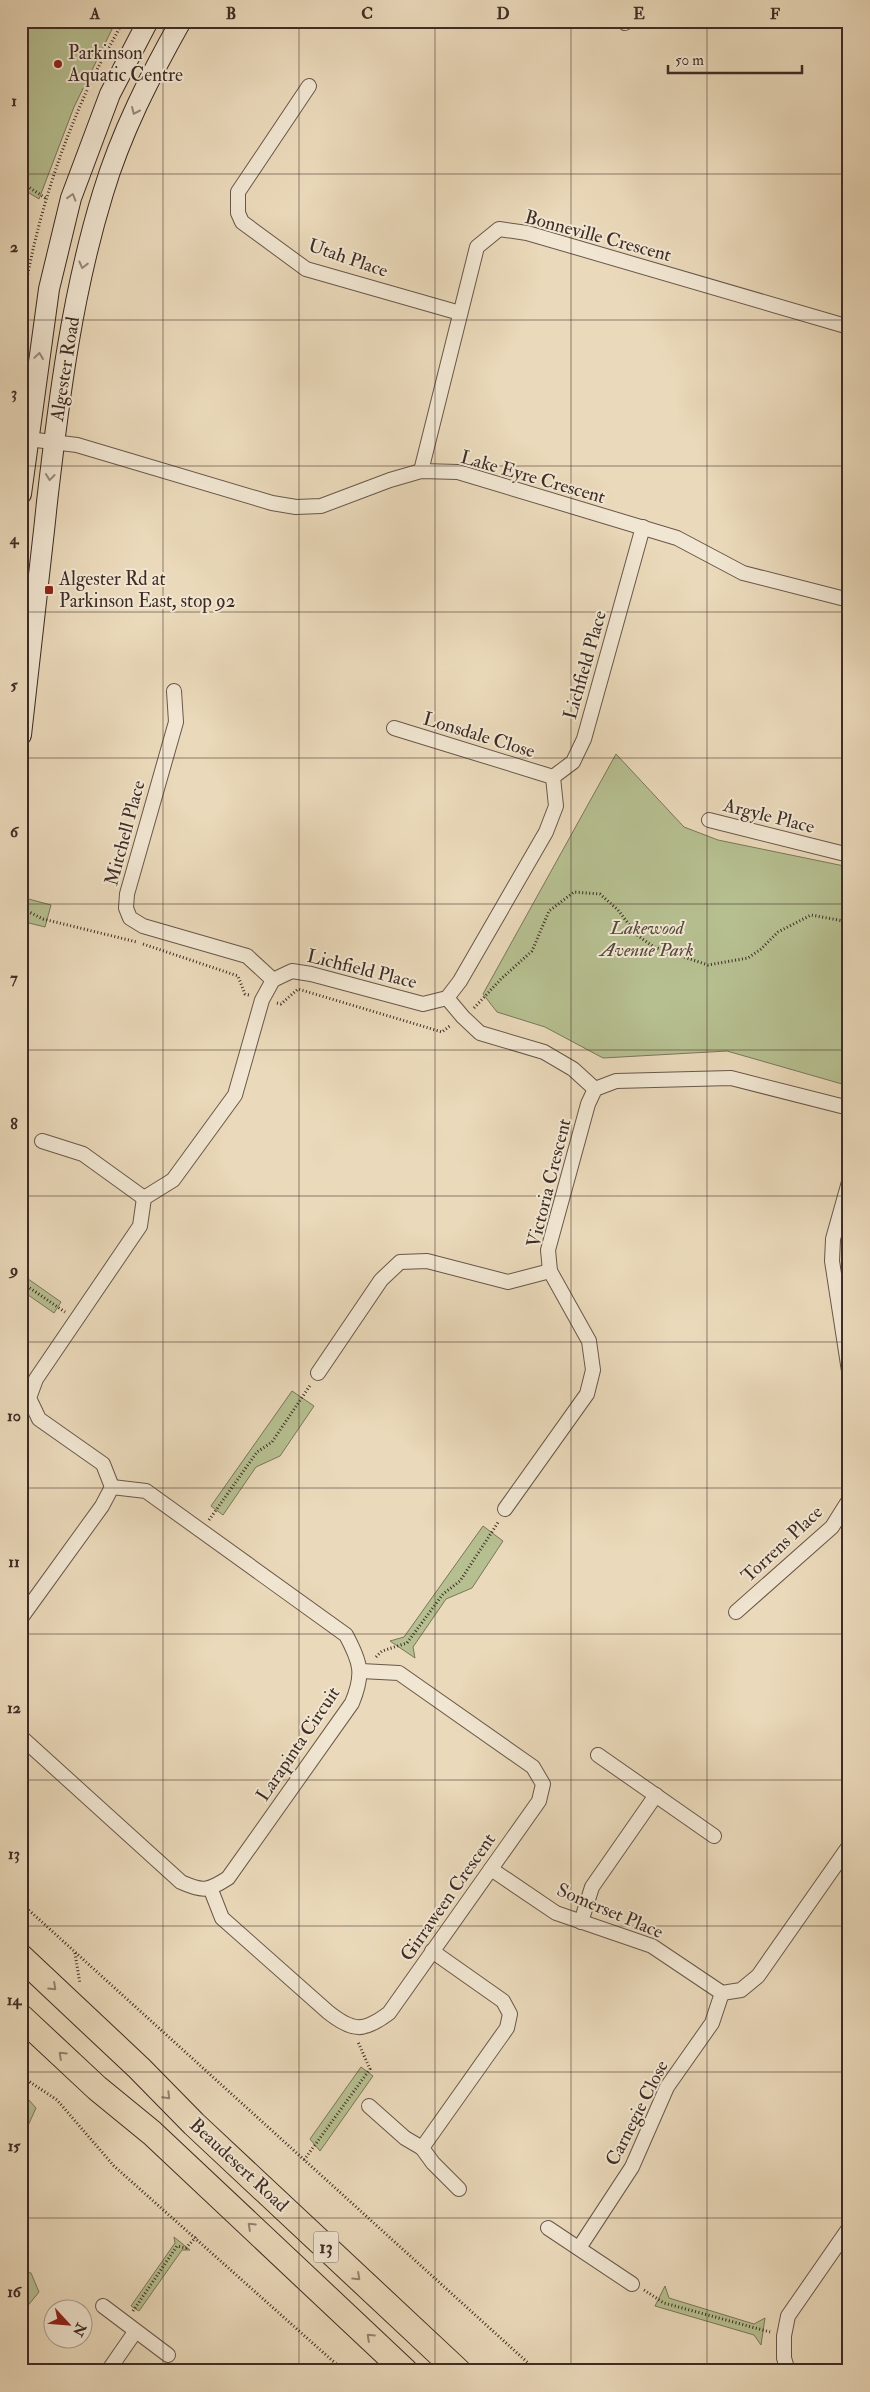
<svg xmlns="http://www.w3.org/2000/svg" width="870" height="2392" font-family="'IM FELL Double Pica',serif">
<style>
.green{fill:#b6bf90;stroke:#7a765a}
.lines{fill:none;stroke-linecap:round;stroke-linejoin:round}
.street-casing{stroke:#69574a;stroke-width:16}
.secondary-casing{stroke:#3e2c25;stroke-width:22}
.highway-casing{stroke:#3e2c25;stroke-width:27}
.path{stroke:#3e2c25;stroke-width:3;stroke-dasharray:1 2.5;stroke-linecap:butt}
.street{stroke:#f1e6d2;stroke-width:14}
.secondary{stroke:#f1e6d2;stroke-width:20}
.highway{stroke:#ead9ba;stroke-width:25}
.oneway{stroke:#98897c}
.oneway2{stroke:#948270}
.grid{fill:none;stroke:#3e2c25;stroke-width:1;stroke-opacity:0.55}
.poi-dot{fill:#8f2418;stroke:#f1e6d2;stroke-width:2}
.labels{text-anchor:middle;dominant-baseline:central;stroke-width:4;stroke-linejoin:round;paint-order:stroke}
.shield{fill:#f1e6d2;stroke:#746459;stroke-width:1}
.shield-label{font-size:18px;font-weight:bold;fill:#3e2c25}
.poi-label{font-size:19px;fill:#3e2c25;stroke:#f1e6d2;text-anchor:start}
.street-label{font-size:19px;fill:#3e2c25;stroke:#f1e6d2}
.park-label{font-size:19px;font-style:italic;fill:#56493a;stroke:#f1e6d2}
.neatline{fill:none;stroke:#3e2c25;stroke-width:2}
.grid-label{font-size:16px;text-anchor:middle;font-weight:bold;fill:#3e2c25}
</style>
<rect width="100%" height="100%" fill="#ead9ba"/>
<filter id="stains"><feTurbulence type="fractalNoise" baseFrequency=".004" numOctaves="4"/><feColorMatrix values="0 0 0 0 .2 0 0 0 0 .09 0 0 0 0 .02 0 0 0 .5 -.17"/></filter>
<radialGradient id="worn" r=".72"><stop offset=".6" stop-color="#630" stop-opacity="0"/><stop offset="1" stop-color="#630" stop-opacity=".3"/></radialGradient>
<!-- green -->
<g class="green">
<path d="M21 21H116L74 107 39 199 21 188Z"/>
<path d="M616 754 684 827 718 840 849 867V1086L727 1051 603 1058 545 1027 497 1012 483 994Z"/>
<path d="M21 897 51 905 45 927 21 921Z"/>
<path d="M21 1274 61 1302 54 1313 21 1290Z"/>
<path d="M292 1391 314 1406 280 1456 256 1467 223 1515 211 1506Z"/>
<path d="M483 1526 503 1541 472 1588 446 1599 413 1647 415 1658 390 1641 404 1637Z"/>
<path d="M361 2067 373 2076 320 2151 310 2139Z"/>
<path d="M21 2091 36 2108 21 2141Z"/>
<path d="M174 2237 190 2250H182L139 2311 131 2306 175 2243Z"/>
<path d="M21 2271 31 2273 39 2292 21 2314Z"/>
<path d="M665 2286 669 2298 754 2324 765 2318 761 2345 754 2335 655 2306Z"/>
</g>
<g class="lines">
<!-- street casing -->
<g class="street-casing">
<g id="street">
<path d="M625 23 626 21"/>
<path d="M309 86 238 192V213L242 222 306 269 460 313"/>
<path d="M28 439 77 445 272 503 296 507 321 506 390 480 421 471 458 472 677 538 743 573 849 600"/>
<path d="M421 471 477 247 499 229 527 233 849 327"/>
<path d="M174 691 176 722 127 894 126 908 130 918 143 926 247 956 273 980"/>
<path d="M394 728 553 777"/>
<path d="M709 820 849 855"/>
<path d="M447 998 463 1017 480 1033 544 1052 573 1069 595 1089"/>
<path d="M42 1141 83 1154 144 1198"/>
<path d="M849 1182 833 1239 832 1261 849 1371"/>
<path d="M318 1373 381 1280 400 1262 427 1261 508 1282 550 1271"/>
<path d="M112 1487 103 1464 39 1419 29 1398 36 1379 140 1226 144 1198 173 1180 235 1095 262 1000 273 980 292 971 311 974 423 1004 447 998 460 981 546 832 556 806 553 777 573 762 584 739 643 527"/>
<path d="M505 1509 587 1394 593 1370 589 1341 550 1271 548 1250 588 1104 595 1089 616 1081 731 1078 849 1108"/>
<path d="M736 1612 832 1527 849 1500"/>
<path d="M21 1618 102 1506 112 1487"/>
<path d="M21 1737 181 1882C203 1892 208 1891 228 1878L352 1703C364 1674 361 1663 346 1635L146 1491 112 1487"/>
<path d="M598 1755 714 1836"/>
<path d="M491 1869 556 1913 652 1946 722 1993 741 1990 758 1976 849 1846"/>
<path d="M211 1890 222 1918 328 2012C353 2032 364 2032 389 2013L539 1801 543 1784 533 1767 399 1673 361 1671"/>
<path d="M581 1922 592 1887 656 1795"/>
<path d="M369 2106 405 2138 422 2148 433 2163 459 2189"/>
<path d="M422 2148 507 2028 510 2014 503 2001 432 1951"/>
<path d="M548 2228 632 2284"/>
<path d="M579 2248 632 2167 667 2087 712 2023 722 1993"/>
<path d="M103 2306 168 2355"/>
<path d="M108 2371 135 2332"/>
<path d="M788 2371 784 2358V2336L788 2316 849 2228"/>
</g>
</g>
<!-- secondary casing -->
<g class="secondary-casing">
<g id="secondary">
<path d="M21 494 49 289 71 198 110 94 148 21"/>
<path d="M21 735C30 658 39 580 47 502 59 398 72 294 103 193 121 133 150 76 181 21"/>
</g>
</g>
<!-- highway casing -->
<g class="highway-casing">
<g id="highway">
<path d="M21 1957 139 2068 194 2124 458 2371"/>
<path d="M21 2017 97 2088 152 2133 405 2371"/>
</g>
</g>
<!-- path -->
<g class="path">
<path d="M21 182 47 199"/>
<path d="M21 312C33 234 56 157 89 86 99 64 112 43 123 21"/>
<path d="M21 908 43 919 137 942"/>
<path d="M143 944 238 976 245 994 249 995"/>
<path d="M277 1003 281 1004 298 989 442 1032 451 1025"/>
<path d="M474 1008 501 979 532 951 549 911 574 892 600 894 618 910 637 935 654 947 708 965 748 958 761 949 778 932 811 915 849 922"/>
<path d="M21 1282 65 1312"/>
<path d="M209 1520 257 1452 272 1442 311 1384"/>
<path d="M376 1657 382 1651 407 1643 443 1594 460 1581 499 1521"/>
<path d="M21 1903 537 2371"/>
<path d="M75 1953 80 1984"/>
<path d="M21 2076 57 2100 114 2166 344 2371"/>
<path d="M304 2160 370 2069 358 2042"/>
<path d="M644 2290 664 2303 770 2332"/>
<path d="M133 2311 177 2246 186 2248 196 2237"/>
<path d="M331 2371 337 2364"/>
</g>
<!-- street -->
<use href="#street" class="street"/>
<!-- secondary -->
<use href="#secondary" class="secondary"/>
<!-- highway -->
<use href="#highway" class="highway"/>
</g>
<!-- one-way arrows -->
<defs><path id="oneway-chevron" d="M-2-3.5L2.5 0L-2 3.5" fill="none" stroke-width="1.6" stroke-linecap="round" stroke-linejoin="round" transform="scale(1.25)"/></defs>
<g class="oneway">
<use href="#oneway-chevron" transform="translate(135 111) rotate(114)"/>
<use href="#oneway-chevron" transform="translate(72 197) rotate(-73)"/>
<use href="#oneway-chevron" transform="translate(83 265) rotate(104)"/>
<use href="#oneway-chevron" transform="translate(39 356) rotate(-82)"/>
<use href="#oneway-chevron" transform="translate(50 477) rotate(96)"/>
</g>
<g class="oneway2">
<use href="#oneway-chevron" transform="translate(53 1987) rotate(43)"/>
<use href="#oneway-chevron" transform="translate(62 2055) rotate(-137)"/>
<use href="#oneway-chevron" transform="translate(167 2096) rotate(45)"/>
<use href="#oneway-chevron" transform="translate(251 2226) rotate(-137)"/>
<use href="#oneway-chevron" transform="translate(357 2277) rotate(43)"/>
<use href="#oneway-chevron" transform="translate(370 2337) rotate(-137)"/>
</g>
<!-- grid -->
<path class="grid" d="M163 21V2371M299 21V2371M435 21V2371M571 21V2371M707 21V2371M21 174H849M21 320H849M21 466H849M21 612H849M21 758H849M21 904H849M21 1050H849M21 1196H849M21 1342H849M21 1488H849M21 1634H849M21 1780H849M21 1926H849M21 2072H849M21 2218H849"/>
<!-- markers -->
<g class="poi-dot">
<circle cx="58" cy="64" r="5"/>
<rect x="44" y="585" width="10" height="10" rx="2.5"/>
</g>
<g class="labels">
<!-- shield labels -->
<rect class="shield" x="313.5" y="2231.5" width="25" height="31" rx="4"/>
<g class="shield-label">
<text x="326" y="2247">13</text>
</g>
<!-- poi labels -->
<g class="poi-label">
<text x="68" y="53">Parkinson<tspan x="68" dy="22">Aquatic Centre</tspan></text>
<text x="59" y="579">Algester Rd at<tspan x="59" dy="22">Parkinson East, stop 92</tspan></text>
</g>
<!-- street labels -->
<g class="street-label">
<text transform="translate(598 236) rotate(15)">Bonneville Crescent</text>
<text transform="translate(348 258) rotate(19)">Utah Place</text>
<text transform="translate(65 369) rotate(-81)">Algester Road</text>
<text transform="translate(533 477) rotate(16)">Lake Eyre Crescent</text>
<text transform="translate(585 665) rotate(-74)">Lichfield Place</text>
<text transform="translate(479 735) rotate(17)">Lonsdale Close</text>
<text transform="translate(769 816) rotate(14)">Argyle Place</text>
<text transform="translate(125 833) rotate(-75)">Mitchell Place</text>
<text transform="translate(362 969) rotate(14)">Lichfield Place</text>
<text transform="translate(549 1183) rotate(-76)">Victoria Crescent</text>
<text transform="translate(782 1544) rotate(-43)">Torrens Place</text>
<text transform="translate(298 1744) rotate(-56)">Larapinta Circuit</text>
<text transform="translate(448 1897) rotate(-55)">Girraween Crescent</text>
<text transform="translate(610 1911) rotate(23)">Somerset Place</text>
<text transform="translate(637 2113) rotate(-63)">Carnegie Close</text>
<text transform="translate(239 2165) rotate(43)">Beaudesert Road</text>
</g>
<!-- park labels -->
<g class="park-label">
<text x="647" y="928">Lakewood<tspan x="647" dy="22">Avenue Park</tspan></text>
</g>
</g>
<!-- margin -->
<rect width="870" height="2392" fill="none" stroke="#ead9ba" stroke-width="55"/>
<!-- north arrow -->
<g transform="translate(68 2324) rotate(116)"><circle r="24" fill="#f1e6d2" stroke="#a99c8d"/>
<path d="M0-4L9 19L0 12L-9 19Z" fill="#8f2418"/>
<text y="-8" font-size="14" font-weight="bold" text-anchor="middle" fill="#3e2c25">N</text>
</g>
<!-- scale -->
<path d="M668 65v8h134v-8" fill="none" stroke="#3e2c25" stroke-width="2.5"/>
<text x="675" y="65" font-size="15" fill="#3e2c25" stroke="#f1e6d2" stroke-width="4" paint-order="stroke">50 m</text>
<rect x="28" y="28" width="814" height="2336" class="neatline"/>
<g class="grid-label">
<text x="95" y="19">A</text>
<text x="231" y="19">B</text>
<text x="367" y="19">C</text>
<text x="503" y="19">D</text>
<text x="639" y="19">E</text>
<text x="775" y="19">F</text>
<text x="14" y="106">1</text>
<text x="14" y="252">2</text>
<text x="14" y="398">3</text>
<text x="14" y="544">4</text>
<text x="14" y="690">5</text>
<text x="14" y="837">6</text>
<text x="14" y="983">7</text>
<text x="14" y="1129">8</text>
<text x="14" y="1275">9</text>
<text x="14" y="1421">10</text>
<text x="14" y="1567">11</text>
<text x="14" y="1713">12</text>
<text x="14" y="1859">13</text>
<text x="14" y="2005">14</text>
<text x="14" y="2151">15</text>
<text x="14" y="2297">16</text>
</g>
<rect width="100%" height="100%" filter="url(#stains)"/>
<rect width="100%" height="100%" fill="url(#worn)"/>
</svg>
